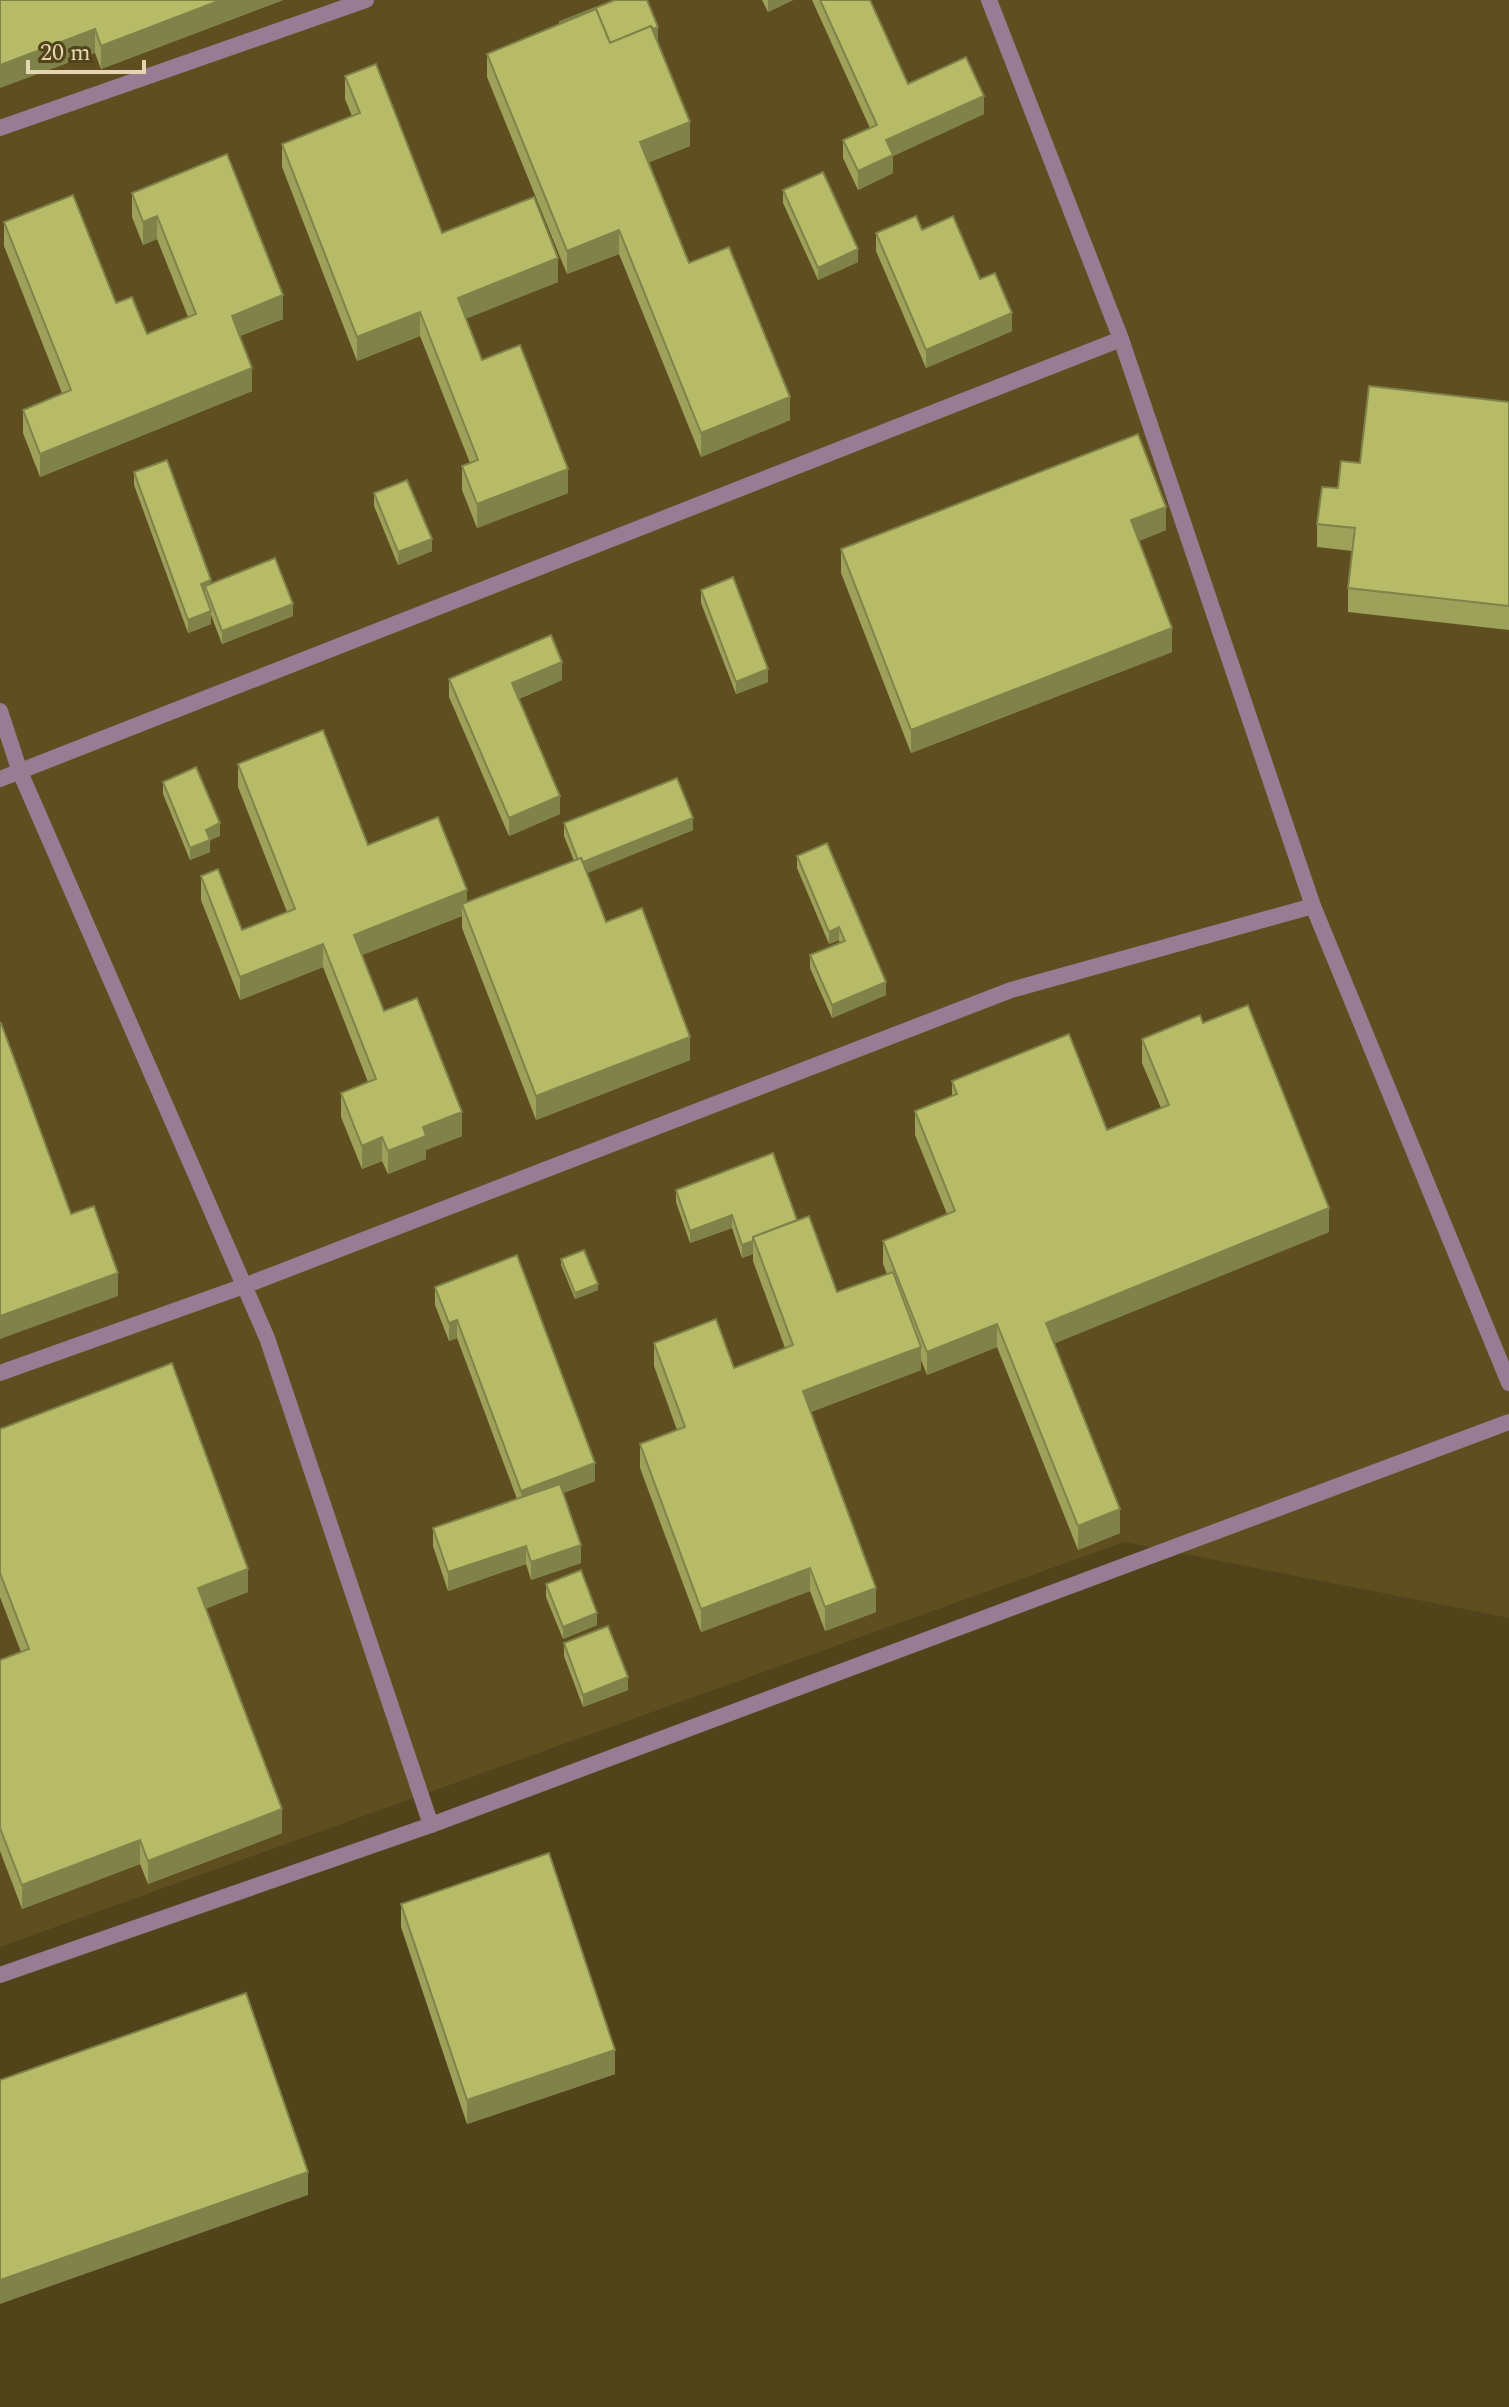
<svg xmlns="http://www.w3.org/2000/svg" width="1509" height="2407" font-family="Spectral,serif">
<style>
.built{fill:#5e4e20}
.lines{fill:none;stroke-linecap:round;stroke-linejoin:round}
.street{stroke:#977c93;stroke-width:16}
.wall{fill:#9da159}
.shaded-wall{fill:#808349}
.building{fill:#b7bb68;stroke:#808349;stroke-width:2}
</style>
<rect width="100%" height="100%" fill="#51431a"/>
<!-- built -->
<path class="built" d="M0 0H1509V1618L1124 1542 0 1947Z"/>
<g class="lines">
<!-- street -->
<g class="street">
<path d="M989 0 1121 339 1313 906 1509 1383"/>
<path d="M0 128 366 0"/>
<path d="M0 711 20 772 267 1338 431 1825 1509 1422"/>
<path d="M0 779 1121 339"/>
<path d="M0 1373 244 1286 1011 990 1313 906"/>
<path d="M0 1975 431 1825"/>
</g>
</g>
<!-- wall -->
<g class="wall">
<path d="M0 0H283L101 69 95 53Z"/>
<path d="M762 0H793L768 12Z"/>
<path d="M812 0H870L908 84 984 114 893 156V173L858 190 843 158V140L870 128Z"/>
<path d="M658 39 657 40 690 146 649 162 689 263 790 420 701 457 619 254 567 274 487 77V54Z"/>
<path d="M345 76 442 233 558 282 466 318 482 360 568 493 477 528 462 490V466L470 463 420 336 357 361 282 167V144L352 116 345 99Z"/>
<path d="M783 190 858 262 818 280 783 203Z"/>
<path d="M132 193 283 319 240 336 252 391 40 477 23 433V410L62 393 4 246V222L116 303 147 334 188 317 157 239 143 245 132 217Z"/>
<path d="M922 230 1012 331 926 368 876 251V233Z"/>
<path d="M1509 402V630L1348 612V588L1353 551 1317 547V524L1338 488Z"/>
<path d="M134 472 211 583 293 616 222 644 211 615V624L188 633 134 485Z"/>
<path d="M374 493 432 551 398 565 374 506Z"/>
<path d="M1166 530 1139 541 1172 652 911 753 841 573V549Z"/>
<path d="M701 590 768 682 736 694 701 603Z"/>
<path d="M449 679 562 680 519 699 560 814 509 836 449 697Z"/>
<path d="M238 764 368 845 467 903 574 861 564 836V823L693 830 587 873 606 922 690 1060 536 1120 462 928V916L362 955 384 1011 462 1136 426 1150V1159L388 1174 382 1161 362 1169 341 1117V1093L368 1082 323 967 240 1000 201 900V876L242 930 287 912 238 787Z"/>
<path d="M163 782 220 836 210 840V852L190 860 163 794Z"/>
<path d="M797 856 886 995 832 1018 810 968V955L840 943 839 940 829 944 797 868Z"/>
<path d="M1203 1023 1329 1232 1054 1343 1120 1533 1078 1550 997 1347 927 1375 921 1360V1370L811 1412 876 1612 825 1631 810 1591 701 1632 640 1468V1444L677 1430 654 1366V1343L734 1368 785 1348 753 1261V1254L742 1258 732 1228 690 1243 676 1202V1190L797 1220 837 1292 887 1274 883 1264V1241L947 1214 915 1135V1111L952 1096V1081L1107 1130 1161 1108 1142 1063V1039Z"/>
<path d="M561 1259 598 1290 575 1299 561 1265Z"/>
<path d="M435 1287 595 1481 563 1493 581 1563 531 1580 526 1564 448 1591 433 1546V1528L517 1499 457 1338 449 1341 435 1305Z"/>
<path d="M0 1429 248 1592 206 1608 282 1833 148 1884 140 1864 22 1909 0 1851V1660L21 1652 0 1597Z"/>
<path d="M546 1584 597 1625 563 1639 546 1597Z"/>
<path d="M564 1643 628 1690 583 1707 564 1656Z"/>
<path d="M401 1904 615 2074 467 2124 401 1927Z"/>
</g>
<!-- shaded-wall -->
<g class="shaded-wall">
<path d="M221 0H283L101 69V46Z"/>
<path d="M768 0H793L768 12Z"/>
<path d="M658 27V39L609 59V47Z"/>
<path d="M95 29V53L0 88V65Z"/>
<path d="M984 96V114L893 156V173L858 190V171L886 140Z"/>
<path d="M690 122V146L640 166V142Z"/>
<path d="M157 216V239L143 245V222Z"/>
<path d="M619 230V254L567 274V251Z"/>
<path d="M858 249V262L818 280V268Z"/>
<path d="M558 258V282L458 322V298Z"/>
<path d="M283 295V319L232 339V316Z"/>
<path d="M420 312V336L357 361V337Z"/>
<path d="M1012 313V331L926 368V350Z"/>
<path d="M252 368V391L40 477V454Z"/>
<path d="M790 397V420L701 457V433Z"/>
<path d="M568 469V493L477 528V504Z"/>
<path d="M1166 507V530L1131 544V520Z"/>
<path d="M432 539V551L398 565V552Z"/>
<path d="M211 580V593L205 586V595L201 584Z"/>
<path d="M293 604V616L222 644V631Z"/>
<path d="M211 611V624L188 633V620Z"/>
<path d="M1172 628V652L911 753V730Z"/>
<path d="M562 662V680L512 702V683Z"/>
<path d="M768 669V682L736 694V682Z"/>
<path d="M560 796V814L509 836V818Z"/>
<path d="M693 818V830L580 876V864Z"/>
<path d="M220 823V836L210 840V852L190 860V848L206 830Z"/>
<path d="M467 890V914L462 904V916L354 958V935Z"/>
<path d="M839 927V940L829 944V932Z"/>
<path d="M323 944V967L240 1000V977Z"/>
<path d="M886 982V995L832 1018V1005Z"/>
<path d="M690 1037V1060L536 1120V1096Z"/>
<path d="M462 1112V1136L426 1150V1159L388 1174V1151L423 1127Z"/>
<path d="M382 1137V1161L362 1169V1146Z"/>
<path d="M1329 1208V1232L1046 1347V1323Z"/>
<path d="M732 1215V1228L690 1243V1231Z"/>
<path d="M753 1241V1254L742 1258V1245Z"/>
<path d="M118 1273V1296L0 1339V1316Z"/>
<path d="M598 1284V1290L575 1299V1293Z"/>
<path d="M457 1320V1338L449 1341V1323Z"/>
<path d="M997 1324V1347L927 1375V1352Z"/>
<path d="M921 1347V1370L803 1415V1391Z"/>
<path d="M595 1463V1481L521 1509V1491Z"/>
<path d="M1120 1509V1533L1078 1550V1526Z"/>
<path d="M581 1545V1563L531 1580V1562Z"/>
<path d="M526 1546V1564L448 1591V1572Z"/>
<path d="M810 1568V1591L701 1632V1609Z"/>
<path d="M248 1569V1592L198 1612V1588Z"/>
<path d="M876 1588V1612L825 1631V1607Z"/>
<path d="M597 1613V1625L563 1639V1627Z"/>
<path d="M628 1677V1690L583 1707V1695Z"/>
<path d="M282 1809V1833L148 1884V1861Z"/>
<path d="M140 1840V1864L22 1909V1885Z"/>
<path d="M615 2050V2074L467 2124V2100Z"/>
<path d="M308 2172V2195L0 2304V2280Z"/>
</g>
<!-- building -->
<g class="building">
<path d="M0 0H221L101 46 95 29 0 65Z"/>
<path d="M615 0H647L658 27 653 29 651 26 610 43 596 9 560 23V22Z"/>
<path d="M820 0H870L908 84 966 57 984 96 886 140 893 155 858 171 843 140 877 125Z"/>
<path d="M596 9 610 43 651 26 690 122 640 142 689 263 729 247 790 397 701 433 619 230 567 251 487 54Z"/>
<path d="M376 64 442 233 534 197 558 258 458 298 482 360 520 345 568 469 477 504 462 466 478 460 420 312 357 337 282 144 360 113 345 76Z"/>
<path d="M227 154 283 295 232 316 252 368 40 454 23 410 71 390 4 222 73 195 116 303 132 297 147 334 196 314 157 216 143 222 132 193Z"/>
<path d="M823 172 858 249 818 268 783 190Z"/>
<path d="M916 216 922 230 953 216 980 279 995 273 1012 313 926 350 876 233Z"/>
<path d="M1369 386 1509 402V606L1348 588 1355 528 1317 524 1322 487 1338 488 1341 461 1360 463Z"/>
<path d="M1138 434 1166 507 1131 520 1172 628 911 730 841 549Z"/>
<path d="M167 460 211 580 201 584 211 611 188 620 134 472Z"/>
<path d="M407 480 432 539 398 552 374 493Z"/>
<path d="M275 558 293 604 222 631 205 586Z"/>
<path d="M733 577 768 669 736 682 701 590Z"/>
<path d="M551 635 562 662 512 683 560 796 509 818 449 679Z"/>
<path d="M323 730 368 845 438 817 467 890 354 935 384 1011 417 998 462 1112 423 1127 426 1136 388 1151 382 1137 362 1146 341 1093 376 1079 323 944 240 977 201 876 218 869 242 930 295 909 238 764Z"/>
<path d="M196 767 220 823 206 830 210 840 190 848 163 782Z"/>
<path d="M677 778 693 818 583 862 581 858 578 860 564 823Z"/>
<path d="M827 843 886 982 832 1005 810 955 845 941 839 927 829 932 797 856Z"/>
<path d="M581 858 606 922 642 908 690 1037 536 1096 462 904Z"/>
<path d="M1248 1005 1329 1208 1046 1323 1120 1509 1078 1526 997 1324 927 1352 883 1241 955 1211 915 1111 957 1094 952 1081 1069 1034 1107 1130 1169 1105 1142 1039 1200 1015 1203 1023Z"/>
<path d="M0 1023H1L71 1214 94 1206 118 1273 0 1316Z"/>
<path d="M773 1153 797 1220 753 1237V1241L742 1245 732 1215 690 1231 676 1190Z"/>
<path d="M809 1216 837 1292 893 1272 921 1347 803 1391 876 1588 825 1607 810 1568 701 1609 640 1444 685 1427 654 1343 716 1319 734 1368 793 1345 753 1237Z"/>
<path d="M584 1250 598 1284 575 1293 561 1259Z"/>
<path d="M517 1255 595 1463 521 1491 457 1320 449 1323 435 1287Z"/>
<path d="M172 1363 248 1569 198 1588 282 1809 148 1861 140 1840 22 1885 0 1828V1660L29 1649 0 1573V1429Z"/>
<path d="M560 1484 581 1545 531 1562 526 1546 448 1572 433 1528Z"/>
<path d="M581 1570 597 1613 563 1627 546 1584Z"/>
<path d="M608 1626 628 1677 583 1695 564 1643Z"/>
<path d="M549 1853 615 2050 467 2100 401 1904Z"/>
<path d="M246 1993 308 2172 0 2280V2080Z"/>
</g>
<!-- scale -->
<path d="M28 60v12h116v-12" fill="none" stroke="#e3d6b1" stroke-width="4"/>
<text x="40" y="60" font-size="24" fill="#e3d6b1" stroke="#51431a" stroke-width="6" paint-order="stroke">20 m</text>
</svg>
